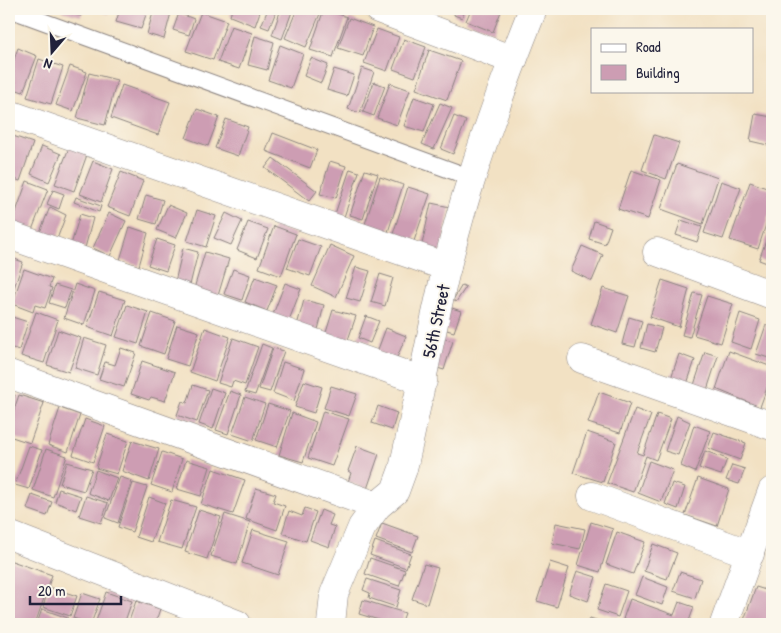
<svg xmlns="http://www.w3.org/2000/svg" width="781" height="633" font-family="'Patrick Hand',sans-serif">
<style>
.building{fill:#cd9db3}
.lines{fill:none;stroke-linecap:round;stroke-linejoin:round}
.lane-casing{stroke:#8a827f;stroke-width:18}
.street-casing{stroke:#8a827f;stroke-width:29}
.lane{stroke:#fff;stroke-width:16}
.street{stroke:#fff;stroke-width:28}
.labels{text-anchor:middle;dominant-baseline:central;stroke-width:4;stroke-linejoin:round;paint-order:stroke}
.street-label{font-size:18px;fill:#22223b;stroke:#fbf7ec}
</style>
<rect width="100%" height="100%" fill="#fbf7ec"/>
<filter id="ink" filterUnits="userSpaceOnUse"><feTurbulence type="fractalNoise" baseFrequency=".02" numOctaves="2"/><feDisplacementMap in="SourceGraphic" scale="10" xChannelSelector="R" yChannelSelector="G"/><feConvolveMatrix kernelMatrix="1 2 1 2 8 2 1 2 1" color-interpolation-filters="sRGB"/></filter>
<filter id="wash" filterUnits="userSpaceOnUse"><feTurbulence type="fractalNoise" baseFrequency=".0096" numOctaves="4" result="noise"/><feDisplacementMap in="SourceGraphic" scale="20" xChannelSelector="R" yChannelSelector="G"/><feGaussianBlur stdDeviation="1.12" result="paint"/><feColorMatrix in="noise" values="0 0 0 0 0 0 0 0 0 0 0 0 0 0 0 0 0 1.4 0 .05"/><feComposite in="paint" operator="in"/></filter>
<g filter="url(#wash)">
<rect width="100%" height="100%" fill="#f2e1c3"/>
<g id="blocks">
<!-- building -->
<g class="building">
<path d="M62 9H83L81 16 62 11Z"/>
<path d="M92 9H109L108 14Z"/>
<path d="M120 9H148L141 29 116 22Z"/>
<path d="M154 9H172L164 39 147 34Z"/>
<path d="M232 9H261L255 26 230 16Z"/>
<path d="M268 9H277L269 29 261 26Z"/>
<path d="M281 9H293L282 39 272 35Z"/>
<path d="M297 9H322L306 47 285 38Z"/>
<path d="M324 9 347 17 333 57 310 50Z"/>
<path d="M455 9H465L462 18 454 15Z"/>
<path d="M471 9H502L493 32 466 21Z"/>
<path d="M201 12 227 21 213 60 186 51Z"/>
<path d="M179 13 194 19 189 35 173 30Z"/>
<path d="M349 18 373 27 363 56 338 48Z"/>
<path d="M231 26 252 33 239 69 218 62Z"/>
<path d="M377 29 399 37 387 71 364 63Z"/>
<path d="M255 36 274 42 267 70 248 65Z"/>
<path d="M404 39 426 47 415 77 393 69Z"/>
<path d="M280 45 303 54 291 88 268 80Z"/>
<path d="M18 48 37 56 23 92 9 87V73Z"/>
<path d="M429 50 461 61 447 100 416 89Z"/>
<path d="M311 58 328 65 321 83 304 76Z"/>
<path d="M39 59 63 67 51 104 27 97Z"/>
<path d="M70 66 87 72 73 111 56 105Z"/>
<path d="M362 68 374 72 360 113 348 109Z"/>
<path d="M334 69 354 75 347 96 327 90Z"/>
<path d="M89 73 117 80 105 125 77 118Z"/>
<path d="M374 82 385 86 374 116 363 112Z"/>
<path d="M390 83 410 90 397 125 377 118Z"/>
<path d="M122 85 170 102 158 135 111 118Z"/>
<path d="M414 97 434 104 424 132 404 126Z"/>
<path d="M440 103 452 108 434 149 422 144Z"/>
<path d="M197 109 219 117 208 146 186 138Z"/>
<path d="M755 114 772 117V146L750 141Z"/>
<path d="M454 116 466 121 453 154 441 149Z"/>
<path d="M226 119 248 127 238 156 215 148Z"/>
<path d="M273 133 317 150 310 168 266 151Z"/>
<path d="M654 135 679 143 666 179 642 170Z"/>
<path d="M13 136 33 143 20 181 9 177V150Z"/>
<path d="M70 145 88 152 74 191 55 184Z"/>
<path d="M42 146 61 154 49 182 31 174Z"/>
<path d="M273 158 317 191 309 201 265 168Z"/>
<path d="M93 161 113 169 101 202 80 194Z"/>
<path d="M330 161 346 166 336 198 320 194Z"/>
<path d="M677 164 718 178 703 224 661 209Z"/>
<path d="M350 169 359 172 344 217 335 214Z"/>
<path d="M365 170 378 174 363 219 350 215Z"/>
<path d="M631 170 661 180 648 219 618 209Z"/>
<path d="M121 172 143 181 130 216 107 207Z"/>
<path d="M380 177 403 185 388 232 365 224Z"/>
<path d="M27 181 48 189 32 230 12 223Z"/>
<path d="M721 181 741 188 723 239 704 233Z"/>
<path d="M750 182 772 190V206L758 249 730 240Z"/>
<path d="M9 187 16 189 9 206Z"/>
<path d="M408 187 430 194 414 241 393 234Z"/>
<path d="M53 190 64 194 59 209 47 204Z"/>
<path d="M146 195 163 200 156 224 139 219Z"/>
<path d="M76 197 101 206 99 212 74 202Z"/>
<path d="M431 203 450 207 441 253 421 249Z"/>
<path d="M168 205 187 213 176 238 157 230Z"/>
<path d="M50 207 66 215 57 239 40 232Z"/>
<path d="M197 210 216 216 206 247 187 241Z"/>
<path d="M109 213 126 221 110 256 93 248Z"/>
<path d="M226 213 242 221 231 245 214 238Z"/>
<path d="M80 214 93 218 85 248 71 245Z"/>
<path d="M681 220 702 227 697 242 676 235Z"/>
<path d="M594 221 611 227 605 244 589 239Z"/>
<path d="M248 222 268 229 257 258 237 250Z"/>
<path d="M274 226 296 234 281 276 259 268Z"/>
<path d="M130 227 148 233 139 266 120 260Z"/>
<path d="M770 229 772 230V248L767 263 759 260Z"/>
<path d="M157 239 175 245 166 271 148 265Z"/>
<path d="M298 239 321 247 310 276 287 268Z"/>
<path d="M330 245 354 256 336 297 312 286Z"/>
<path d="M582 246 603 255 592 281 571 271Z"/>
<path d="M183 248 198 252 190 285 175 282Z"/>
<path d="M205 252 229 259 217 299 193 292Z"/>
<path d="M9 257 23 262 9 302Z"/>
<path d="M356 267 370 271 360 302 346 298Z"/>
<path d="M24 269 52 279 49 287 52 288 45 308 35 305 33 312 12 304Z"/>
<path d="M233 269 250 275 242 300 224 294Z"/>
<path d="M380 274 393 278 385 306 371 302Z"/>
<path d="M255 277 277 285 267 311 245 302Z"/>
<path d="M662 280 689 289 679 327 650 317Z"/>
<path d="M285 283 301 289 288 323 272 317Z"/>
<path d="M75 284 95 291 84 325 64 318Z"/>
<path d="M55 285 71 290 65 308 49 303Z"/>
<path d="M462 285 466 287 456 302 453 300Z"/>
<path d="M603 288 629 296 617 333 591 324Z"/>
<path d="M99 292 125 300 113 336 87 327Z"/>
<path d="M694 293 702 295 690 337 682 335Z"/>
<path d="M707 296 733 304 721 343 694 335Z"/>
<path d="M304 300 324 305 317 334 296 329Z"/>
<path d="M127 305 148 312 138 344 116 337Z"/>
<path d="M446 306 461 311 454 332 439 328Z"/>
<path d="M333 310 356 316 346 346 324 339Z"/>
<path d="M36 312 58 320 44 363 21 356Z"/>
<path d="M152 313 175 321 164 354 141 346Z"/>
<path d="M740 313 760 320 751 349 731 342Z"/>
<path d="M9 316 28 322 19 350 9 347Z"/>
<path d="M366 316 379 321 370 343 358 338Z"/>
<path d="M629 317 642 321 635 347 622 344Z"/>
<path d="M647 324 662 328 655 352 641 348Z"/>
<path d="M177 325 199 332 188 366 166 359Z"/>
<path d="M766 325 772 327V359L756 354Z"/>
<path d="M205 328 230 337 215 381 190 372Z"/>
<path d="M386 328 406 336 396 360 377 352Z"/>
<path d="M58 330 81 338 69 372 47 365Z"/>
<path d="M84 338 106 345 97 375 75 368Z"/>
<path d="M233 338 258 347 245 385 233 381 231 387 218 383Z"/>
<path d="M442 338 453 341 444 370 434 367Z"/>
<path d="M262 344 272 348 255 395 245 392Z"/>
<path d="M121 348 136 353 124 387 99 379 105 362 115 365Z"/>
<path d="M273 348 284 351 270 392 259 389Z"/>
<path d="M729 351 772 367V374L760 407 716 389Z"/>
<path d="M705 352 718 356 707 390 694 385Z"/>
<path d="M679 354 695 360 687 384 671 378Z"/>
<path d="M142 361 175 372 165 401 151 397 149 400 131 394Z"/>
<path d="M283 362 304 369 294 401 273 393Z"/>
<path d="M304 381 322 387 314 413 295 407Z"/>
<path d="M193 385 208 390 197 422 177 415 182 401 187 403Z"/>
<path d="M331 386 357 394 349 416 324 408Z"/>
<path d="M211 388 225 393 213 429 199 424Z"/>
<path d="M230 391 241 395 228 434 216 430Z"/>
<path d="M9 392 15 395 9 413Z"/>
<path d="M599 392 630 403 620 433 588 423Z"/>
<path d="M19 395 44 403 30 443 9 436V424Z"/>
<path d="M245 397 265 404 253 441 232 434Z"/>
<path d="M268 404 290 411 277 447 256 440Z"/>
<path d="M378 406 397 413 392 430 372 423Z"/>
<path d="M60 408 80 415 68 452 48 445Z"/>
<path d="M635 409 651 415 637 453 643 455 657 414 671 419 656 460 646 456 633 492 607 483Z"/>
<path d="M323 411 349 419 332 466 308 458Z"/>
<path d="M292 413 316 422 303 462 279 455Z"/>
<path d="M677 416 690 422 678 455 665 451Z"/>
<path d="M85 419 105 426 93 462 73 455Z"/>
<path d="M694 425 710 431 695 472 681 466Z"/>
<path d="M587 432 616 442 603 482 573 473Z"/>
<path d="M714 432 746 443 740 460 708 448Z"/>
<path d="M107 434 128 441 117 474 96 468Z"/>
<path d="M132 441 159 449 149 481 122 471Z"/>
<path d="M29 446 42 450 29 489 15 485Z"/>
<path d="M357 446 379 454 367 489 348 482 351 473 348 471Z"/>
<path d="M46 449 67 456 53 497 33 490Z"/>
<path d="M705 451 727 459 721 475 699 468Z"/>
<path d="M162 452 182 459 172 492 151 485Z"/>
<path d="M186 460 210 467 201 496 177 489Z"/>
<path d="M649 461 673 470 661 502 638 493Z"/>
<path d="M67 462 92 469 84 491 60 484Z"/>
<path d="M732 465 745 469 739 484 726 480Z"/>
<path d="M213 469 245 480 233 514 201 504Z"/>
<path d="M96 470 117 478 109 501 88 493Z"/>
<path d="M120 477 132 481 118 523 105 518Z"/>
<path d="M698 478 729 489 717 526 685 515Z"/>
<path d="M133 483 147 487 132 532 118 527Z"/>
<path d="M672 483 685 487 678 509 665 504Z"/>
<path d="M256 488 276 494 273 502 285 506 277 530 246 519Z"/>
<path d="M59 489 81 496 76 510 55 502Z"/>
<path d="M32 495 52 502 47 516 27 509Z"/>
<path d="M86 496 108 503 101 523 79 516Z"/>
<path d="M149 497 165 503 151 542 136 537Z"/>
<path d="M171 500 196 507 182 549 157 542Z"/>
<path d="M305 508 316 512 306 541 282 533 289 511 302 516Z"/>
<path d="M199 510 221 517 207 559 185 552Z"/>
<path d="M321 510 333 515 329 525 335 527 329 547 310 540Z"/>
<path d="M225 514 250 522 237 564 211 556Z"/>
<path d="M591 522 613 529 600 572 578 565Z"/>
<path d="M382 523 418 536 412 552 376 539Z"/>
<path d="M556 523 585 529 580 549 552 543Z"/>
<path d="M253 530 289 541 278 575 242 563Z"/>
<path d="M617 532 645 542 633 574 606 564Z"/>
<path d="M375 541 411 554 406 568 370 555Z"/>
<path d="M653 544 677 553 667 579 644 571Z"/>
<path d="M370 558 405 570 399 586 365 574Z"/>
<path d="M9 560 52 575 35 624H9Z"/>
<path d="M550 562 569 568 557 607 537 601Z"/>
<path d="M424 564 438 568 427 604 412 599Z"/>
<path d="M577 571 596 577 588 601 569 594Z"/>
<path d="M680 572 701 579 695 598 673 591Z"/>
<path d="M642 577 668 587 662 605 635 595Z"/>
<path d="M367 579 401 590 396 607 369 598 370 593 363 590Z"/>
<path d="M606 584 627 591 618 617 597 610Z"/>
<path d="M49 587 77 596 70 616 43 607Z"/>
<path d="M756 587 772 592V624H756L744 620Z"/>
<path d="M106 592 132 601 124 624H95Z"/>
<path d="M82 593 100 599 91 624 73 618Z"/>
<path d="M630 599 674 615 679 602 694 607 688 624H637L623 619Z"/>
<path d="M363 600 405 613 401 624H392L359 614Z"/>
<path d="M136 601 160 609 155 624H128Z"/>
<path d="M42 609 68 618 66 624H37Z"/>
<path d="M590 618 608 624H588Z"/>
</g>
</g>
</g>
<g filter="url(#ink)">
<use href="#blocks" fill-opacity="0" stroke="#8a827f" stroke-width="1"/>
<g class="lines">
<!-- lane casing -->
<g class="lane-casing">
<path id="lane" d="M9 9 472 178"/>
</g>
<!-- street casing -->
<g class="street-casing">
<g id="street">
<path d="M378 9 513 60"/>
<path d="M9 114 447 267"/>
<path d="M9 235 423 381"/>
<path d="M657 252 772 295"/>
<path d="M582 359 772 426"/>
<path d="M9 374 377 506"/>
<path d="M592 496 750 554"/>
<path d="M9 535 237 624"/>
<path d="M331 624 334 594 362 527 377 506 395 491 403 469C425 372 441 272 472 177 490 120 511 64 533 9"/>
<path d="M724 624 772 491"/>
</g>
</g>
<!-- lane -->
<use href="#lane" class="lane"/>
<!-- street -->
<use href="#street" class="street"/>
</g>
</g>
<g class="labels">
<!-- street labels -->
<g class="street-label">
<text transform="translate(436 321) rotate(-78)">56th Street</text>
</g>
</g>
<!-- margin -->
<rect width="781" height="633" fill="none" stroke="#fbf7ec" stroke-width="30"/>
<!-- legend -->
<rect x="591" y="28" width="162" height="65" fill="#fbf7ec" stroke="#a4a2a5"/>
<rect x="601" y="44" width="25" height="8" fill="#ffffff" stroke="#a4a2a5"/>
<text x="636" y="52" font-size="15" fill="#22223b">Road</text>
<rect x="601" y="65" width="25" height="15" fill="#cd9db3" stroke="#a4a2a5"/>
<text x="636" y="78" font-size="15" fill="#22223b">Building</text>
<!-- north arrow -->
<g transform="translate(52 52) rotate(199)" stroke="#fbf7ec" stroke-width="4" paint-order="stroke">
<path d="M0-4L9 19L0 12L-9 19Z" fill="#22223b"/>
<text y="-8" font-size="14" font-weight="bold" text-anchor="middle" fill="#22223b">N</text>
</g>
<!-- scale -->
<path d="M30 596v8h91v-8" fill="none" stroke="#22223b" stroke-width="2.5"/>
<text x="38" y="596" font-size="15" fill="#22223b" stroke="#fbf7ec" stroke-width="4" paint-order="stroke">20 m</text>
</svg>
